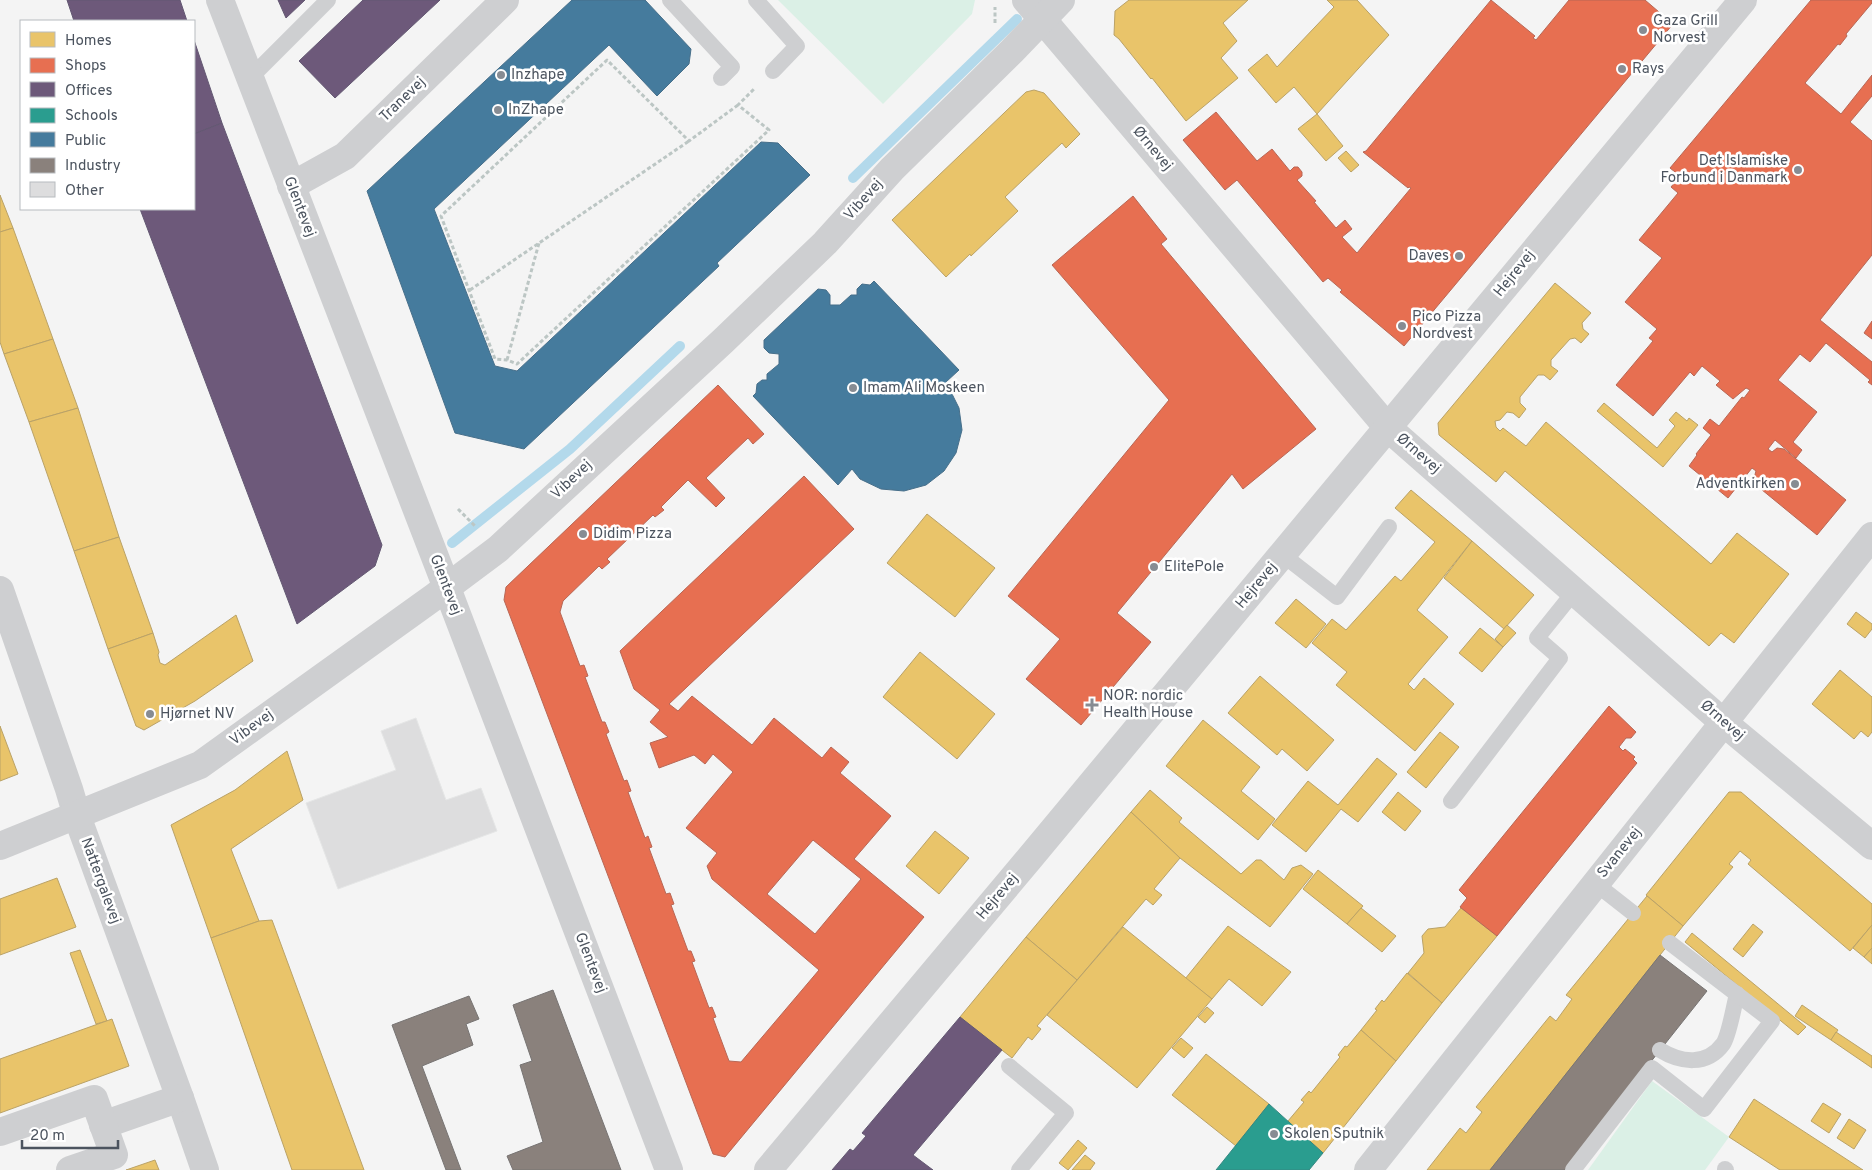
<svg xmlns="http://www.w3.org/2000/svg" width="1872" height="1170" font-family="Overpass,sans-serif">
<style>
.green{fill:#dbf0e6}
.homes{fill:#e9c46a;stroke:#baa267}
.shops{fill:#e76f51;stroke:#b86755;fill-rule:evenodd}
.offices{fill:#6d597a;stroke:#635872}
.schools{fill:#2a9d8f;stroke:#348781}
.public{fill:#457b9d;stroke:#476f8a}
.industry{fill:#8a817c;stroke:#777473}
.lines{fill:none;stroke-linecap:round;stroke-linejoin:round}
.stream{stroke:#b3d9eb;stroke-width:10}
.building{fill:#ddddde;stroke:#e5e6e6}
.path{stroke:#bcc6c4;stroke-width:3;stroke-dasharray:4 2.5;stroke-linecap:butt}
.service{stroke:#cecfd1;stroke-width:16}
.minor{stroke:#cecfd1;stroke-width:28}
.poi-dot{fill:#878c93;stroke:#fff;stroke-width:2}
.labels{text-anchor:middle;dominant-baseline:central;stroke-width:5;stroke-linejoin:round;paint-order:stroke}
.poi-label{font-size:15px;fill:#4c545f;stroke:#fff;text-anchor:start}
.street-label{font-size:15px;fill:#4c545f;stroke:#fff}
</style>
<rect width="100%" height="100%" fill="#f4f4f4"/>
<!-- green -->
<g class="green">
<path d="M778 0H975L972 14 883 104Z"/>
<path d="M1652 1081 1729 1137 1705 1170H1588Z"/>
</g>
<!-- homes -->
<g class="homes">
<path d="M1129 0H1248L1223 23 1237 41 1221 58 1238 78 1186 121 1152 78 1151 79 1119 39 1114 35 1115 11Z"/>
<path d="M1327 0H1357L1389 35 1317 114 1294 87 1276 103 1248 70 1267 54 1277 67 1334 7Z"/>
<path d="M1034 90 1044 93 1080 134 1066 148 1062 143 1005 197 1018 211 971 256 970 254 946 277 892 220 1026 92Z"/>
<path d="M1317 114 1343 146 1326 161 1298 129Z"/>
<path d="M1346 151 1359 165 1351 172 1338 158Z"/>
<path d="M0 195 13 228 0 232Z"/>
<path d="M13 228 53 339 4 354 0 342V232Z"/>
<path d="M1555 283 1591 313 1582 323 1583 329 1589 334 1581 343 1575 338 1570 339 1551 360V366L1558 371 1550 380 1544 375H1538L1520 397V403L1526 409 1519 418 1513 413 1507 412 1500 420 1495 421 1496 427 1500 431 1503 428 1526 446 1546 422 1711 564 1737 533 1789 574 1734 643 1721 633 1709 646 1505 471 1496 482 1439 435 1438 423Z"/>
<path d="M53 339 78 408 29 422 4 354Z"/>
<path d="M1604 403 1657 448 1675 426 1669 420 1676 412 1687 421 1689 418 1698 425 1663 467 1597 411Z"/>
<path d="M78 408 119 537 74 551 29 422Z"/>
<path d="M1411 490 1472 541 1417 610 1448 637 1408 684 1414 690 1424 678 1454 704 1415 751 1336 685 1347 672 1312 643 1332 619 1346 630 1395 576 1401 581 1435 542 1395 508Z"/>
<path d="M927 514 995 568 955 617 887 563Z"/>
<path d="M119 537 153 633 108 649 74 551Z"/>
<path d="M1472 541 1534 595 1504 629 1444 578Z"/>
<path d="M1296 599 1326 624 1306 648 1275 623Z"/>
<path d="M1856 612 1872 624V629L1865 638 1847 624Z"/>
<path d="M236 615 253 661 195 701 144 730 136 726 108 649 153 633 159 652 158 655 160 663 165 665Z"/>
<path d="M1507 625 1516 633 1503 647 1495 639Z"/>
<path d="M1480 628 1503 647 1482 672 1459 653Z"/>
<path d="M920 652 995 714 957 759 883 697Z"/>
<path d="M1840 670 1872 697V732L1868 737 1861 731 1854 739 1812 704Z"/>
<path d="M1260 676 1334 740 1307 771 1282 749 1277 755 1228 713Z"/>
<path d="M1203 720 1260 767 1241 791 1275 819 1258 840 1166 766Z"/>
<path d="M0 726 18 774 0 781Z"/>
<path d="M1440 732 1459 747 1426 788 1407 772Z"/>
<path d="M287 751 303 800 231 849 259 921 211 938 171 825 235 790Z"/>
<path d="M1377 758 1397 774 1358 822 1341 809 1306 852 1272 825 1308 781 1338 805Z"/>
<path d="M1150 790 1182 818 1179 822 1241 874 1256 860H1261L1284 880 1292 868 1301 865 1313 874 1270 927 1180 858 1131 812Z"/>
<path d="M1398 792 1421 811 1405 831 1382 812Z"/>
<path d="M1729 792H1741L1872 904V925L1850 951 1748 864 1751 860 1740 851 1729 864 1733 867 1683 926 1646 895Z"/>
<path d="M1131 812 1180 858 1154 889 1162 895 1153 905 1146 899 1077 980 1026 937Z"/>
<path d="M935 831 969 858 939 894 906 866Z"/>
<path d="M1318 870 1363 906 1347 924 1303 889Z"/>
<path d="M57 878 76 927 0 955V899Z"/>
<path d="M1647 896 1683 926 1490 1170H1427L1460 1128 1466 1133 1482 1112 1476 1107 1550 1016 1556 1021 1572 999 1566 995Z"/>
<path d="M1361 908 1396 936 1382 952 1347 924Z"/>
<path d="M1461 908 1497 936 1442 1003 1408 973 1424 953 1422 936 1428 929 1445 927Z"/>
<path d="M272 920 364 1170H292L211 938 259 921Z"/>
<path d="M1753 924 1763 932 1743 957 1733 949Z"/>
<path d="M1872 925V948L1864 957 1853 948Z"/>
<path d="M1228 926 1291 972 1262 1006 1229 979 1212 999 1185 979Z"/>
<path d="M1123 927 1212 999 1137 1088 1047 1015Z"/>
<path d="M1692 933 1806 1027 1798 1035 1685 942Z"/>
<path d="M1026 937 1077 980 1037 1026 1041 1029 1032 1040 1028 1037 1012 1058 960 1017Z"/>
<path d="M1872 948V964L1864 957Z"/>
<path d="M80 950 107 1021 96 1024 70 953Z"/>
<path d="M1407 973 1442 1003 1396 1061 1361 1030 1377 1010 1375 1009 1382 1000 1384 1002Z"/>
<path d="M1802 1005 1838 1030 1831 1040 1795 1016Z"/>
<path d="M1207 1007 1214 1013 1205 1023 1198 1017Z"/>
<path d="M112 1019 129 1066 0 1113V1059Z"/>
<path d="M1361 1030 1396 1061 1323 1153 1288 1121 1304 1102 1301 1100 1309 1091 1311 1093 1340 1057 1338 1055 1345 1046 1347 1047Z"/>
<path d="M1836 1032 1872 1056V1068L1831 1040Z"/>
<path d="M1181 1038 1193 1048 1184 1058 1172 1048Z"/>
<path d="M1206 1054 1269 1104 1236 1146 1172 1095Z"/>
<path d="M1754 1099 1863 1170H1780L1729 1137Z"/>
<path d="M1823 1103 1841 1114 1829 1133 1811 1121Z"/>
<path d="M1849 1119 1866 1130 1854 1149 1837 1138Z"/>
<path d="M1078 1140 1087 1148 1068 1170 1059 1163Z"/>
<path d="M1085 1155 1095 1163 1090 1170H1072Z"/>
<path d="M155 1160 159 1170H126Z"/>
</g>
<!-- shops -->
<g class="shops">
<path d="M1491 0 1535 36 1533 38 1536 40 1569 0H1645L1673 24 1404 346 1340 292 1342 290 1328 278 1323 282 1237 180 1225 190 1183 140 1216 112 1257 161 1272 149 1290 171 1294 167H1298L1302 172V176L1297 180 1316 201 1314 202 1336 228 1345 220 1352 229 1342 237 1357 253 1411 188 1409 187 1408 188 1363 152 1366 151Z"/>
<path d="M1811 0H1872V3L1846 34 1847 36 1840 45 1838 44 1805 83 1841 114 1872 75V96L1850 122 1872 141V255L1820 320 1872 362V385L1868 382 1870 380 1826 343 1810 362 1800 354 1778 380 1817 412 1793 442 1802 450 1796 458 1775 440 1768 449 1772 452 1777 448 1784 449 1846 500 1817 535 1756 485 1754 478 1756 471 1752 468 1728 498 1689 466 1697 455 1696 454 1711 435 1703 428 1710 419 1719 426 1742 397 1744 398 1750 390 1746 388 1733 399 1716 385 1720 381 1702 366 1694 376 1690 372 1653 416 1616 385 1653 341 1649 338 1657 329 1625 302 1662 258 1639 240 1678 193 1671 187 1680 176 1670 168Z"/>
<path d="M1133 196 1167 239 1161 244 1316 429 1243 489 1232 474 1117 613 1151 642 1081 725 1026 679 1060 639 1008 596 1169 400 1052 265Z"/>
<path d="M1872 321V339L1864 333Z"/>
<path d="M718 385 764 434 753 444 748 438 706 478 725 498 716 507 688 480 661 507 664 510 655 517 653 515 607 559 610 562 602 569 599 566 563 601 560 612 580 666 584 665 588 676 585 677 602 722H605L609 732 606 734 624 781 627 780 631 791 628 792 645 838 648 836 652 847 649 848 666 894 670 893 674 904 671 905 688 951H691L695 961 692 962 709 1008 712 1007 716 1017 713 1018 729 1061 741 1062 819 970 712 879 707 866 717 853 686 828 733 772 713 754 705 764 694 755 659 768 650 743 668 737 650 722 660 710 634 689 620 651 804 476 854 529 669 704 678 711 692 696 752 745 774 718 822 758 831 747 849 762 840 773 891 816 854 859 924 917 725 1157 713 1154 504 600 506 587ZM813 840 861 879 815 934 767 894Z"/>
<path d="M1609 706 1636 732 1631 738H1626L1619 747 1623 751 1625 749 1635 757 1633 759 1637 763 1497 936 1460 907 1467 898 1459 890Z"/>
</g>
<!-- offices -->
<g class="offices">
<path d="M67 0H180L187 21H74Z"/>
<path d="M278 0H305L286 18Z"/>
<path d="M363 0H440L335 98 299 61Z"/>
<path d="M194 40 222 123 194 134Z"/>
<path d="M222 123 382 545 375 566 297 624 140 209H194V134Z"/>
<path d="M960 1017 1002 1050 913 1155 933 1170H832L850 1149 853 1151 866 1136 862 1133Z"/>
</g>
<!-- schools -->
<path class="schools" d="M1269 1104 1323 1153 1309 1170H1216Z"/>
<!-- public -->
<g class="public">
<path d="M572 0H645L691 49 689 64 657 96 609 45 434 209 495 366 517 371 761 142 778 143 810 175 717 263 719 266 524 449 455 433 367 191Z"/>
<path d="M874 281 959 370 946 382 959 408 962 430 956 453 944 471 926 485 904 491 881 489 860 479 852 469 838 485 753 396 756 393 757 384 762 380H767V374L779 364V354L769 353 764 348V340L818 289 826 290 830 295V305H840L851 295H857V289L862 284 870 285Z"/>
</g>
<!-- industry -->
<g class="industry">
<path d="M1660 955 1707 991 1565 1170H1490Z"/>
<path d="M553 990 621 1170H513L507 1156 543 1142 520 1065 532 1061 513 1005Z"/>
<path d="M469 996 479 1019 466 1024 473 1045 422 1066 461 1170H446L392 1025Z"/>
</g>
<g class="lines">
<!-- stream -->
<g class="stream">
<path d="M853 178 1017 19"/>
<path d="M452 543 570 449 680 346"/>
</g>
</g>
<!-- building -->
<path class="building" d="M416 718 446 800 481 788 497 831 338 889 306 803 396 770 381 731Z"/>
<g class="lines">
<!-- path -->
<g class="path">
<path d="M995 23V7"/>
<path d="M738 105 689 141 607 60 441 216 495 359 507 360 517 364 769 130 738 105 755 88"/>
<path d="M470 290 689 141"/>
<path d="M507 360 539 243"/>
<path d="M458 509 476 527"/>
</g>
<!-- service -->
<g class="service">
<path d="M670 0 732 67 721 78"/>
<path d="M756 0 797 46 773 71"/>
<path d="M250 78 328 0"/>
<path d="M1283 555 1337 597 1389 527"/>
<path d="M1451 801 1560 658 1537 638 1574 592"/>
<path d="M1596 884 1633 913"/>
<path d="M1660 1050C1681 1063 1707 1066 1723 1044 1729 1036 1734 1005 1737 994"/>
<path d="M1009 1066 1066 1113 1019 1170"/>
<path d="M1725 1169 1726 1170"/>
<path d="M1573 1170 1652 1068 1704 1109 1772 1021 1670 943"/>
</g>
<!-- minor -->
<g class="minor">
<path d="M220 0 447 588 669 1170"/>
<path d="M1026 0 1388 428 1724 723 1872 846"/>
<path d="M291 186 345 156 505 0"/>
<path d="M0 590 69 789 77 816 180 1098 205 1170"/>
<path d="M0 846 200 765 434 597 498 549 723 341 825 243 892 169 1012 51 1061 0"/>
<path d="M103 1125 180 1098"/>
<path d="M0 1132 94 1099 114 1155 70 1170"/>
<path d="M768 1170 1029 859 1743 0"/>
<path d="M1368 1170 1872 536"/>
</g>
</g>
<!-- markers -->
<g class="poi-dot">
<circle cx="1643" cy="30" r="5"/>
<circle cx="1622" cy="69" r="5"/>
<circle cx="501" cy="75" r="5"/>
<circle cx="498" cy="110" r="5"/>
<circle cx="1798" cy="170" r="5"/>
<circle cx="1459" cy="256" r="5"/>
<circle cx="1402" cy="326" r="5"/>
<circle cx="853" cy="388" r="5"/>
<circle cx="1795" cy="484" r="5"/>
<circle cx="583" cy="534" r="5"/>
<circle cx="1154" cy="567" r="5"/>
<path d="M1089.5 697.5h5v5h5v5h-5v5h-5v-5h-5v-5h5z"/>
<circle cx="150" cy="714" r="5"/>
<circle cx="1274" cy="1134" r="5"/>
</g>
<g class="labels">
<!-- poi labels -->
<g class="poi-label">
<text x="1653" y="21">Gaza Grill<tspan x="1653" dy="17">Norvest</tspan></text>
<text x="1632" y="69">Rays</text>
<text x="511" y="75">Inzhape</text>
<text x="508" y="110">InZhape</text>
<text x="1788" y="161" text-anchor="end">Det Islamiske<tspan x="1788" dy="17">Forbund i Danmark</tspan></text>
<text x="1449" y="256" text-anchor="end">Daves</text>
<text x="1412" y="317">Pico Pizza<tspan x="1412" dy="17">Nordvest</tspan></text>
<text x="863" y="388">Imam Ali Moskeen</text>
<text x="1785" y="484" text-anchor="end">Adventkirken</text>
<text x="593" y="534">Didim Pizza</text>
<text x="1164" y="567">ElitePole</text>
<text x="1103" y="696">NOR: nordic<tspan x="1103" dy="17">Health House</tspan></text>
<text x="160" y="714">Hjørnet NV</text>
<text x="1284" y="1134">Skolen Sputnik</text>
</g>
<!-- street labels -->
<g class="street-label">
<text transform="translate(403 100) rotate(-44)">Tranevej</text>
<text transform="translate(1152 149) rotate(50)">Ørnevej</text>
<text transform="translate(864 200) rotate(-48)">Vibevej</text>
<text transform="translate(299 207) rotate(69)">Glentevej</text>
<text transform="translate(1515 274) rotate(-51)">Hejrevej</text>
<text transform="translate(1418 454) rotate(41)">Ørnevej</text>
<text transform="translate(572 480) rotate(-43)">Vibevej</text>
<text transform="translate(445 585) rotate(69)">Glentevej</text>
<text transform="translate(1257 586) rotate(-50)">Hejrevej</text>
<text transform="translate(1722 721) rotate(41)">Ørnevej</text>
<text transform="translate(252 728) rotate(-36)">Vibevej</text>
<text transform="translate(1620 853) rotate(-51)">Svanevej</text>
<text transform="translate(100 881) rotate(70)">Nattergalevej</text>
<text transform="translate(998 897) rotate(-50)">Hejrevej</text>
<text transform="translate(590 963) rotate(69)">Glentevej</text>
</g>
</g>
<!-- legend -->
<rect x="20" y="20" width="175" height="190" fill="#ffffff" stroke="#b7bbbf"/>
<rect x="30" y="32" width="25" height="15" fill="#e9c46a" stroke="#b7bbbf"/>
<text x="65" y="45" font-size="15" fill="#4c545f">Homes</text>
<rect x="30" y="58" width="25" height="15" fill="#e76f51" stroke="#b7bbbf"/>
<text x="65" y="70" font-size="15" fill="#4c545f">Shops</text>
<rect x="30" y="82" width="25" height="15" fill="#6d597a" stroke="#b7bbbf"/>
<text x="65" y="95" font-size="15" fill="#4c545f">Offices</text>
<rect x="30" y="108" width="25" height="15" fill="#2a9d8f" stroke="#b7bbbf"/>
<text x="65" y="120" font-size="15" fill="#4c545f">Schools</text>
<rect x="30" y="132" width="25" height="15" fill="#457b9d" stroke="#b7bbbf"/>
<text x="65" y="145" font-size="15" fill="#4c545f">Public</text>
<rect x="30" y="158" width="25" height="15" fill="#8a817c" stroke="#b7bbbf"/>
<text x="65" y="170" font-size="15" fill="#4c545f">Industry</text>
<rect x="30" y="182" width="25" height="15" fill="#ddddde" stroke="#b7bbbf"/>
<text x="65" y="195" font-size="15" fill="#4c545f">Other</text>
<!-- scale -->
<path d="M22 1140v8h96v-8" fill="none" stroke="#4c545f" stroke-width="2.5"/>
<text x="30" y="1140" font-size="15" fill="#4c545f" stroke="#ffffff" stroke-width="4" paint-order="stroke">20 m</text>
</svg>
